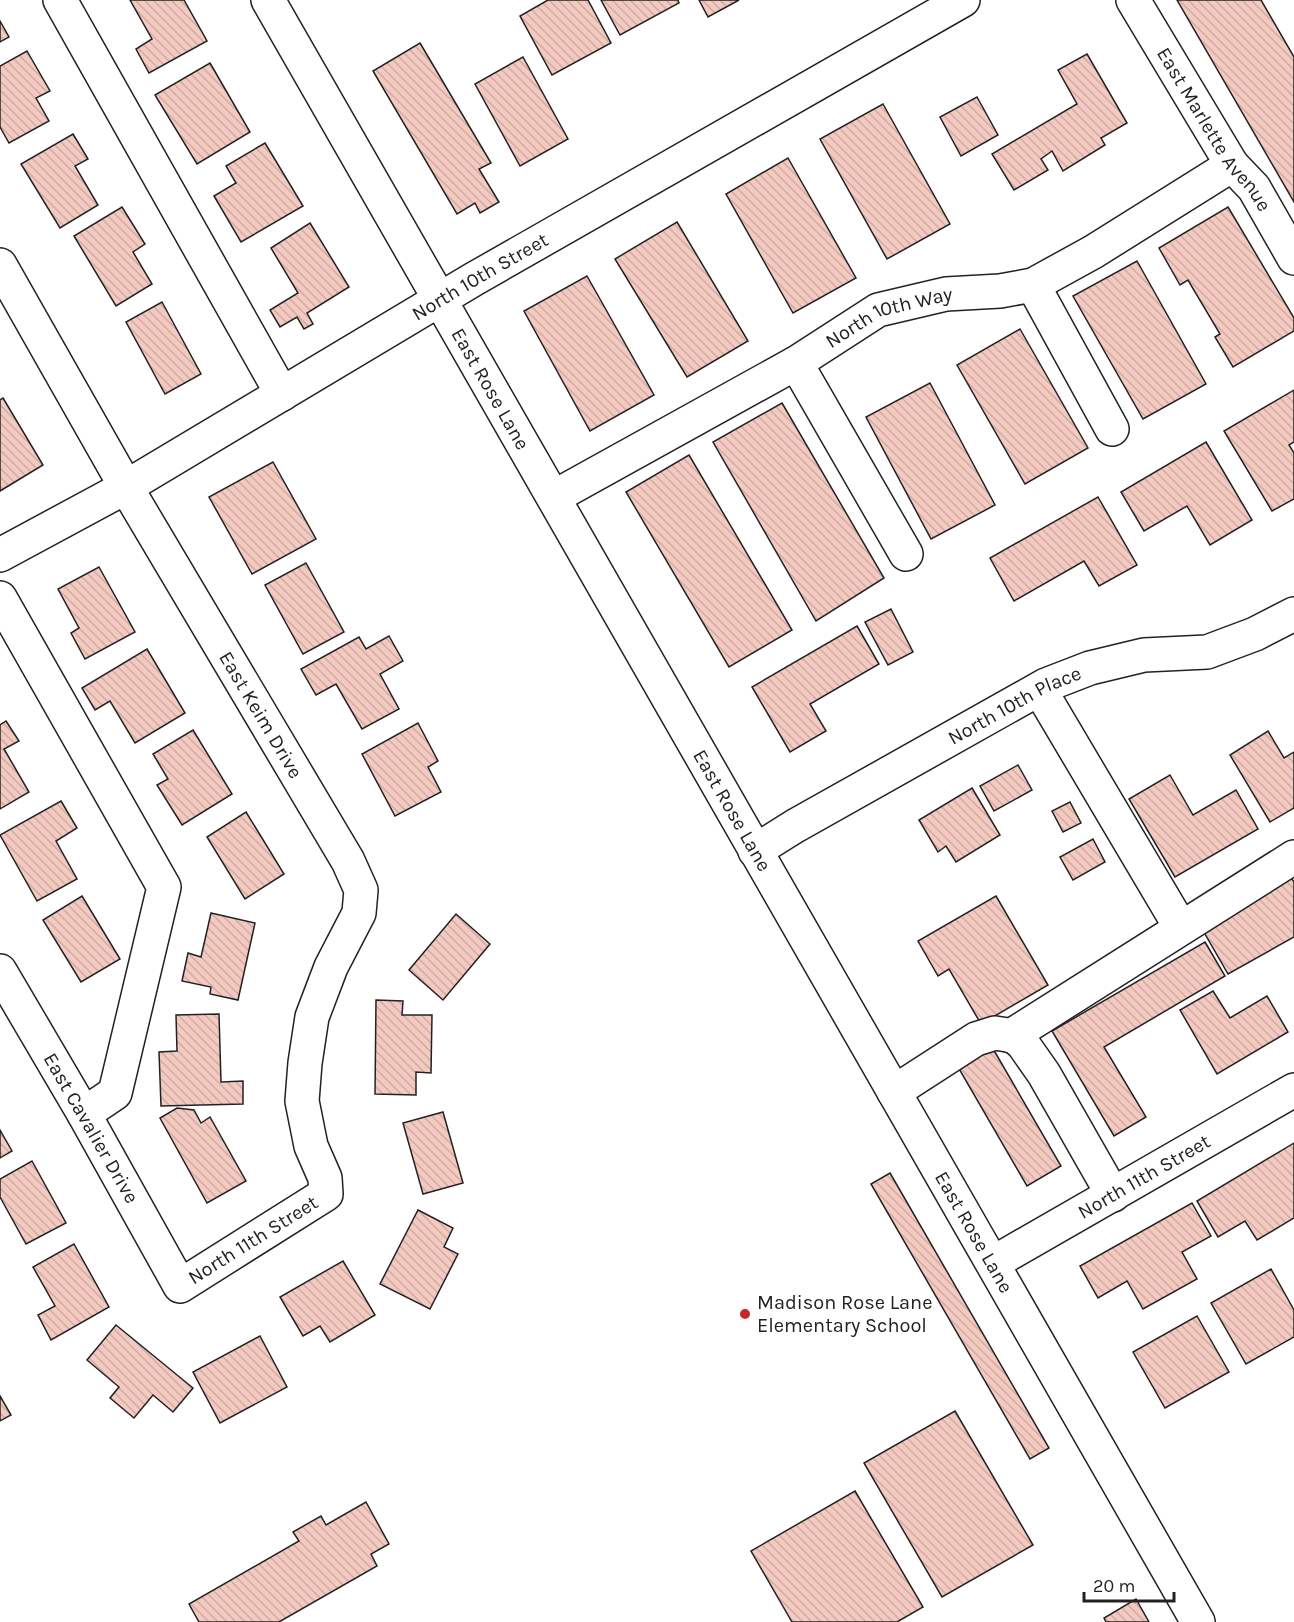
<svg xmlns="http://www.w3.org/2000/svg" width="1294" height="1622" font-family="Karla,sans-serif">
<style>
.building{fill:url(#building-back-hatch);stroke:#222;stroke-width:1.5}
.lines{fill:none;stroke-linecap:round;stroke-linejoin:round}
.minor-casing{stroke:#222;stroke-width:36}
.minor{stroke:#fff;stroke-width:33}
.poi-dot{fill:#c62828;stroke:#fff;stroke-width:2}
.labels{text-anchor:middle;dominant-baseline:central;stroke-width:4.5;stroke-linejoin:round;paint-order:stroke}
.street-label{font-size:20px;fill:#222;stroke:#fff}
.poi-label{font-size:20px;fill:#222;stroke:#fff;text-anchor:start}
</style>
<defs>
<pattern id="building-back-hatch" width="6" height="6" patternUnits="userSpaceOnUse" patternTransform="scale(1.5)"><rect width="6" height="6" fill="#f3c9c0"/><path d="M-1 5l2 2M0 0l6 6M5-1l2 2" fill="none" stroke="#d0aca5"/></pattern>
</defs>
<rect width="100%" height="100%" fill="#fff"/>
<!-- building -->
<g class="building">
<path d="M130 0H184L207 41 149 73 136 49 152 39Z"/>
<path d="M548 0H588L611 43 552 75 520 16Z"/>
<path d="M601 0H678L679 3 620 35Z"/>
<path d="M699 0H739L708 17Z"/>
<path d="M1177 0H1261L1294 57V202Z"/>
<path d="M0 21 9 37 0 42Z"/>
<path d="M420 43 491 163 479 169 499 202 480 213 475 203 457 214 373 71Z"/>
<path d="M27 51 50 91 36 98 49 121 9 143 0 127V66Z"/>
<path d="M1087 54 1127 123 1101 138 1105 145 1063 171 1052 151 1041 159 1048 170 1014 190 992 154 1077 104 1058 70Z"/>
<path d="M523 57 568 139 520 166 475 84Z"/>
<path d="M210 63 250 132 197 164 155 95Z"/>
<path d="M977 97 998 135 961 156 940 117Z"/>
<path d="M883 104 950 224 887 259 820 139Z"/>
<path d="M73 134 88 159 75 166 98 205 60 228 21 164Z"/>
<path d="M265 143 303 206 241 242 214 196 236 183 226 166Z"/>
<path d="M788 158 856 278 793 313 726 194Z"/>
<path d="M122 207 145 244 133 252 152 284 116 306 74 236Z"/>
<path d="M1228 207 1294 318V331L1233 367 1215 337 1220 334 1188 280 1180 285 1159 248Z"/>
<path d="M677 222 748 341 687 377 615 259Z"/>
<path d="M310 223 349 287 307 313 313 324 304 329 297 317 280 327 270 310 298 293 271 248Z"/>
<path d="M1137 261 1206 384 1143 419 1073 296Z"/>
<path d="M587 276 654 395 590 431 524 311Z"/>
<path d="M162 302 201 374 165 394 126 322Z"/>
<path d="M1020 329 1088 448 1025 484 957 365Z"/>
<path d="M930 383 995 505 931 539 866 417Z"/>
<path d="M1294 390V442L1289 445 1294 453V499L1272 511 1224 431Z"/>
<path d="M3 398 43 465 0 491V400Z"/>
<path d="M782 403 884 578 816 621 713 442Z"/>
<path d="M1206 442 1252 520 1210 545 1187 506 1144 531 1121 492Z"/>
<path d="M689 455 792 630 729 667 626 492Z"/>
<path d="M273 462 316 539 252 574 209 497Z"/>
<path d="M1098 497 1137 565 1099 586 1084 561 1014 601 990 558Z"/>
<path d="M306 563 344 632 303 654 265 585Z"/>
<path d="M99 567 135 632 85 659 71 633 79 628 58 589Z"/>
<path d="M891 609 913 652 888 665 865 622Z"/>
<path d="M857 626 879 664 810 704 826 731 790 752 752 687Z"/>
<path d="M389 636 403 661 380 674 399 709 362 729 336 684 316 695 301 669 359 637 366 649Z"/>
<path d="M147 649 185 713 135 743 110 701 95 710 82 688Z"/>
<path d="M6 721 19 741 4 749 29 792 0 809V725Z"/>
<path d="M418 723 438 761 428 767 441 792 395 816 362 754Z"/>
<path d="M193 730 232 794 182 825 157 785 168 779 153 754Z"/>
<path d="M1268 731 1284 758 1294 752V808L1270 822 1230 755Z"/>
<path d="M1018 765 1032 790 994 811 980 786Z"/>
<path d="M1170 775 1193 815 1236 790 1258 829 1175 877 1129 799Z"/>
<path d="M972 788 1000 835 956 862 946 846 938 852 919 820Z"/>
<path d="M61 801 77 828 56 841 77 879 37 901 0 835Z"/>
<path d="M1070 802 1081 823 1063 832 1052 811Z"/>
<path d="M246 812 284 874 245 899 207 837Z"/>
<path d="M1093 839 1105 862 1073 880 1060 857Z"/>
<path d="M1290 876 1294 882V937L1228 974 1201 927Z"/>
<path d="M82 896 120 959 81 982 43 920Z"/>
<path d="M996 896 1048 985 981 1024 949 969 938 976 918 941Z"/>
<path d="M211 913 255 923 238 1000 210 994 211 987 182 981 188 953 201 957Z"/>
<path d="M456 914 490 944 443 1000 409 970Z"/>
<path d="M1205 942 1225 976 1104 1047 1146 1117 1114 1136 1052 1031Z"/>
<path d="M1213 991 1230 1018 1267 996 1288 1032 1217 1074 1180 1010Z"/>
<path d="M376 1000 403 1001 402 1015H432L431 1073 416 1072V1095L375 1094Z"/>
<path d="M219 1014 221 1082 243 1081V1104L161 1106 159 1052 177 1051 176 1015Z"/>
<path d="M992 1047 1061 1166 1027 1186 958 1067Z"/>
<path d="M177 1108 194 1110 201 1123 210 1117 246 1181 207 1203 160 1118Z"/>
<path d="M443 1112 463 1183 423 1194 403 1123Z"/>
<path d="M0 1130 12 1151 0 1158Z"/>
<path d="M1294 1143V1218L1257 1240 1245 1221 1218 1237 1197 1201Z"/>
<path d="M32 1161 66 1223 26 1244 0 1197V1179Z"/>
<path d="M890 1173 1049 1448 1030 1459 871 1184Z"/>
<path d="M1192 1203 1211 1236 1182 1252 1197 1279 1143 1309 1127 1281 1098 1298 1080 1266Z"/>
<path d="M418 1210 453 1228 444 1247 458 1254 430 1309 380 1284Z"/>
<path d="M74 1244 109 1307 51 1340 38 1315 55 1306 33 1267Z"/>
<path d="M343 1261 375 1315 330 1342 320 1326 303 1336 280 1297Z"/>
<path d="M1271 1269 1294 1310V1337L1246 1364 1211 1303Z"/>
<path d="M1197 1316 1229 1372 1165 1408 1133 1352Z"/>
<path d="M116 1325 193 1388 173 1412 153 1395 134 1418 110 1398 119 1387 87 1360Z"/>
<path d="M260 1336 287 1387 220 1423 193 1372Z"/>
<path d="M0 1396 11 1415 0 1421Z"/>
<path d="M955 1411 1033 1545 942 1597 864 1463Z"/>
<path d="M855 1491 923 1607 897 1622H792L751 1551Z"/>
<path d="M366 1502 389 1544 371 1554 377 1566 279 1622H199L189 1604 299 1541 293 1532 321 1516 326 1525Z"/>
<path d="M1136 1599 1149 1622H1106L1104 1618Z"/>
</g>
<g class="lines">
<!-- minor casing -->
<g class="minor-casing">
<g id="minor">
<path d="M60 0 282 394"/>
<path id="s1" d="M268 0 1198 1622"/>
<path id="s2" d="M1133 0 1232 165 1254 188 1294 258"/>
<path id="s3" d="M0 265 126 487 348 861 361 890 359 913 331 967 312 1017 305 1063 302 1101 311 1146 325 1178 326 1194 180 1286 84 1114 0 971"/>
<path d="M1033 285 1112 429"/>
<path d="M796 363 906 554"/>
<path id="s4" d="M554 497 796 363 878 310 946 294 1000 291 1033 285 1093 252 1232 165"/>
<path id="s5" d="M0 555 126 487 474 279 963 0"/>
<path d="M0 598 164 887 115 1093 84 1114"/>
<path d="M1040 690 1181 928"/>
<path id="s6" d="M755 851 795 826 1046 685 1090 668 1144 655 1207 652 1255 634 1294 614"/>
<path d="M1011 1036 1294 857"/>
<path d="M894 1092 976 1039 995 1033 1014 1036 1023 1044 1044 1074 1113 1195"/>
<path id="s7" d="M993 1263 1294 1090"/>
</g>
</g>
<!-- minor -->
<use href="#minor" class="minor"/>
</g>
<!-- markers -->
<circle class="poi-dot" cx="745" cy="1314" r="6"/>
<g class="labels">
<!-- street labels -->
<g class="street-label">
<text stroke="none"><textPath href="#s2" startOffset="153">East Marlette Avenue</textPath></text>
<text stroke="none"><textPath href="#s5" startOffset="555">North 10th Street</textPath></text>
<text stroke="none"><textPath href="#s4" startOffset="382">North 10th Way</textPath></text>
<text stroke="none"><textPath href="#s1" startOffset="448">East Rose Lane</textPath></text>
<text stroke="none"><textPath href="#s6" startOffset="298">North 10th Place</textPath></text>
<text stroke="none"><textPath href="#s3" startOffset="520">East Keim Drive</textPath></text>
<text stroke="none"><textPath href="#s1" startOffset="934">East Rose Lane</textPath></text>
<text transform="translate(91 1128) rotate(60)">East Cavalier Drive</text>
<text stroke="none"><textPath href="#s7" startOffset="174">North 11th Street</textPath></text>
<text stroke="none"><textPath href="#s1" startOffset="1420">East Rose Lane</textPath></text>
<text transform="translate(253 1240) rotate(-32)">North 11th Street</text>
</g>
<!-- poi labels -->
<g class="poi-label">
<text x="757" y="1302">Madison Rose Lane<tspan x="757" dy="23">Elementary School</tspan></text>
</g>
</g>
<!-- scale -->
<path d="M1084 1592v9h90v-9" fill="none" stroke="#222222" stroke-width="3"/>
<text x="1093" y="1592" font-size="18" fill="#222222" stroke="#ffffff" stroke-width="4.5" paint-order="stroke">20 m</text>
</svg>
